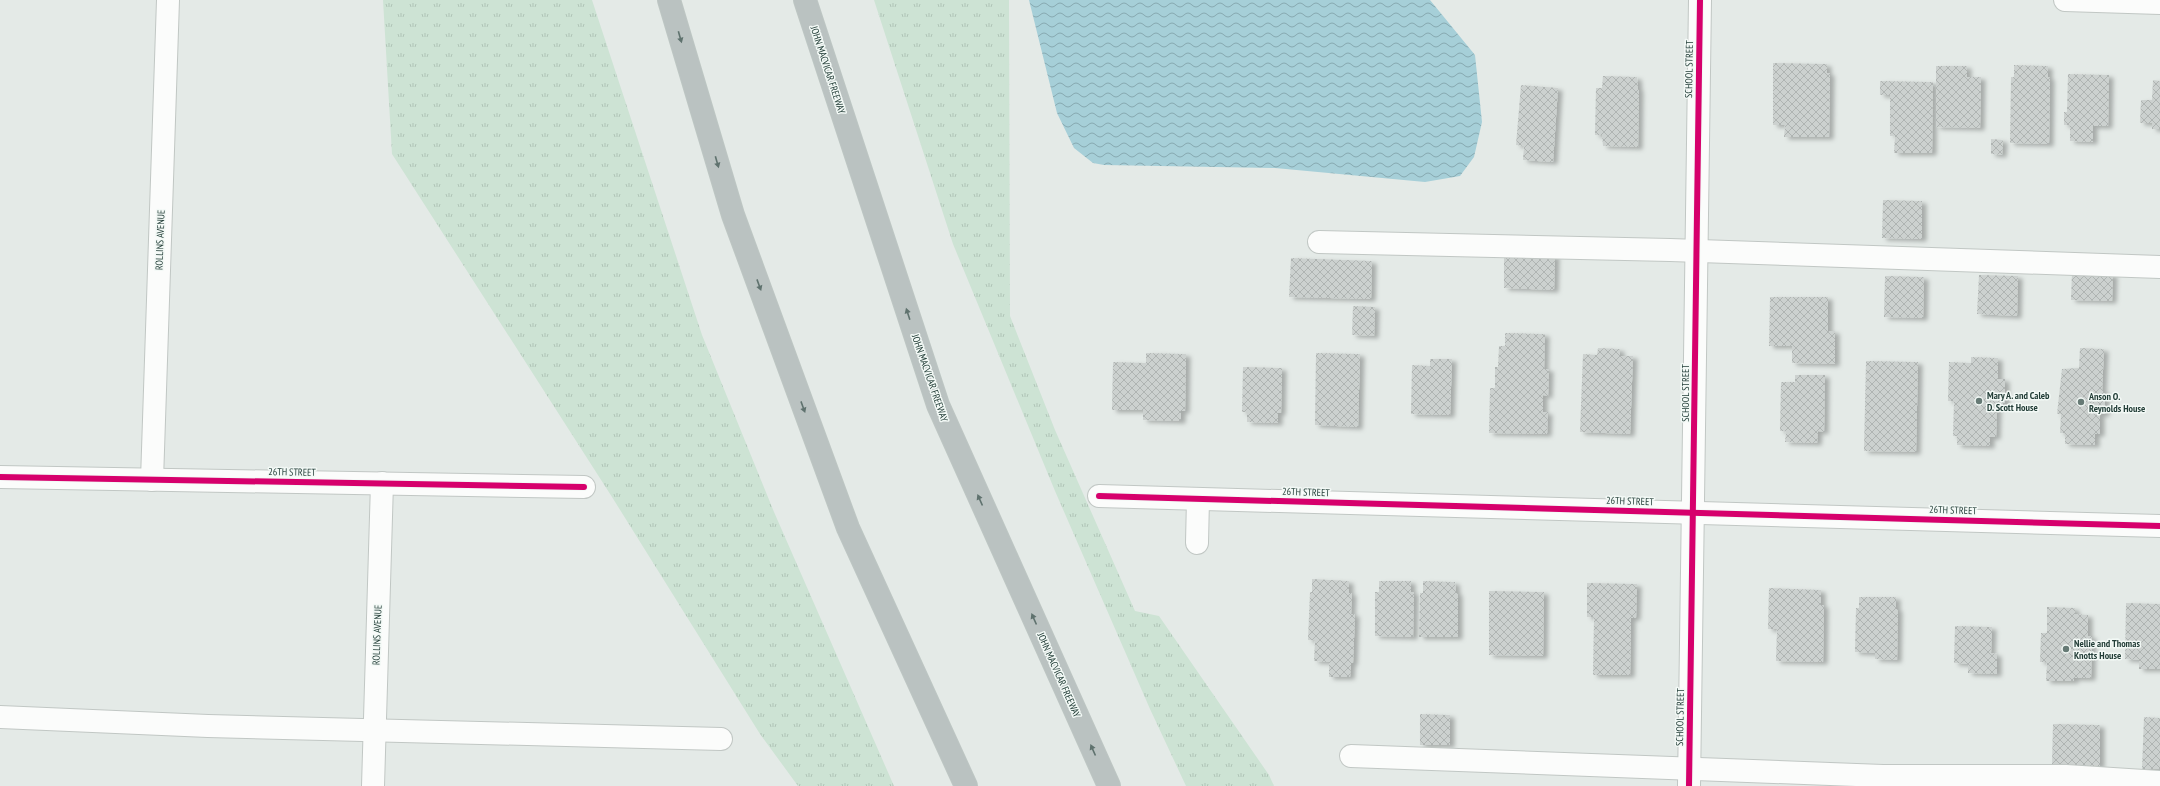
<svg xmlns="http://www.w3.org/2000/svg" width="2160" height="786" font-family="'PT Sans Narrow',sans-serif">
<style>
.grass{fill:url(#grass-tufts)}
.water{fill:url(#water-waves)}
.building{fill:url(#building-cross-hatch);filter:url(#shadow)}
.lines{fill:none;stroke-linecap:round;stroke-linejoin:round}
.minor-casing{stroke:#c1c7c4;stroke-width:24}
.highway-casing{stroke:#bdc6c3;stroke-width:24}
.minor{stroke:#fbfcfb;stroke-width:22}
.highway{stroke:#bac2c1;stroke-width:22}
.cycleway-casing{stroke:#f3f9f6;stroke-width:8}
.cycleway{stroke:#d6006c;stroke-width:6}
.oneway{fill:#5f726e}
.poi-dot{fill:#667a75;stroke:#f3f9f6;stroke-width:1.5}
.labels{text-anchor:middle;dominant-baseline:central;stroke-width:3;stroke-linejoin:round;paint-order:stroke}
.street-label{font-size:10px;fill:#223d37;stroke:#f3f9f6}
.poi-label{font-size:10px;font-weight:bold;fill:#223d37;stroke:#f3f9f6;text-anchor:start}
</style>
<defs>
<pattern id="grass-tufts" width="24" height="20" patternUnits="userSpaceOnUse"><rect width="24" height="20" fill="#cde3d4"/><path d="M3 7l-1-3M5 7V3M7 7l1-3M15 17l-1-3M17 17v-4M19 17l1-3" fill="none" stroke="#b0c4b7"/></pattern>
<pattern id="water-waves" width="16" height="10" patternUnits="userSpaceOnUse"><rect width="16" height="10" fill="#a6cfd8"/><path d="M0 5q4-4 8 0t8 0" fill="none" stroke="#87a9b0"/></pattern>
<pattern id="building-cross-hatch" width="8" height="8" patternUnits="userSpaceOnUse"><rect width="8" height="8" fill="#ccd1cf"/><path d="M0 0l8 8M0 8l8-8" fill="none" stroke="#afb4b2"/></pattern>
<filter id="shadow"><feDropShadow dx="4.5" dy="2.5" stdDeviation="2" flood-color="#0004"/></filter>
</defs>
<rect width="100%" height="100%" fill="#e4eae7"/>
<!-- grass -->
<g class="grass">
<path d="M383 0H592L702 335 774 512 894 786H798L760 734 612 497 392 154Z"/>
<path d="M874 0H1009L1010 316 1055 430 1135 611 1159 616 1269 775 1274 786H1186L1150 709 1055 491 953 244Z"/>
</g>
<!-- water -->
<path class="water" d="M1029 0H1430L1475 55 1482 122 1474 157 1460 176 1425 182 1275 168 1104 165 1093 163 1074 148 1057 113Z"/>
<!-- building -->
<g class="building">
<path d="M1773 63 1827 64V73H1830L1829 137H1784L1785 125H1773Z"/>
<path d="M2014 65 2048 66V77L2050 78 2049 144 2010 143 2011 77H2014Z"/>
<path d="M1936 66H1967V77H1981L1980 128 1936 127Z"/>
<path d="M2068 74 2109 75 2108 126H2093V142L2070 141V125H2064V112H2067Z"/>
<path d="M1603 76 1637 77 1638 89H1639L1638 147 1603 146 1602 135H1595L1596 88H1602Z"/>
<path d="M2153 80 2160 81V129H2152V123H2140L2141 100H2152Z"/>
<path d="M1880 81 1933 82 1932 153H1894L1895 136H1890V95H1880Z"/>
<path d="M1521 85 1558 88 1553 162 1523 160 1524 146 1516 145Z"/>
<path d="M1991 139 2003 140 2002 155 1991 154Z"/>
<path d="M1883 200 1922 201V239L1882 238Z"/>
<path d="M1504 254 1555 255 1554 290 1504 288Z"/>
<path d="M1291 258 1372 261 1371 299 1289 297Z"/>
<path d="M2072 273 2113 274 2112 301 2071 300Z"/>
<path d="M1979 275 2018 276 2017 316 1977 314Z"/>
<path d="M1885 276 1924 277 1923 318 1884 317Z"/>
<path d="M1770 297H1828V331H1835V364L1792 363V346H1769Z"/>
<path d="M1353 306 1375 307 1374 336 1352 335Z"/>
<path d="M1505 333 1545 334 1544 369H1549L1548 396 1543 395V412H1548L1547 434 1489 433 1490 388H1495V367H1498L1499 346H1505Z"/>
<path d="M1598 348 1620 349V356H1633L1630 434 1580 432 1583 354 1597 355Z"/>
<path d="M2080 348 2104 349 2102 391H2105V414H2100V434H2095V445L2065 444V433H2060L2061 414H2057L2062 369 2079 368Z"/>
<path d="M1146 353 1186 354 1185 411H1181V421L1143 420V410H1112L1113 362 1146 363Z"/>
<path d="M1316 353 1360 354 1358 427 1315 425Z"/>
<path d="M1971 357 1998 358V379H2005V405H1997L1996 437H1990V446L1957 445V436H1953L1954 401H1948L1949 362 1971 363Z"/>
<path d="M1430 359H1452L1450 415 1411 414 1412 365 1430 366Z"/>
<path d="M1866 361 1918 362 1916 452 1864 451Z"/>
<path d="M1243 367 1282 368 1281 413H1278V423L1247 422V412H1242Z"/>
<path d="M1795 375H1825L1824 432 1818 431 1817 443 1785 442 1786 431H1780L1781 382H1795Z"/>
<path d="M1312 579 1349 581V593H1352L1351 614H1355L1353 663H1351L1350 677H1329V662L1314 661 1315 640H1308L1310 592H1312Z"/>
<path d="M1379 581H1411V592H1414L1413 637 1375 636V592H1379Z"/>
<path d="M1423 581 1455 582 1456 593H1458V637H1419L1420 593H1423Z"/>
<path d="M1587 583 1637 584 1636 618H1631L1630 675H1593L1594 617H1587Z"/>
<path d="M1769 588 1821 590V605H1824L1823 662 1776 661 1777 629H1768Z"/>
<path d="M1489 591 1544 592 1543 656 1489 655Z"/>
<path d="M1859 597H1896V609H1898L1897 660 1875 659V653L1855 652 1856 608H1859Z"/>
<path d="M2126 603 2160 604V669H2139V660L2125 659Z"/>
<path d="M2047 607 2075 608V614L2088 615V636H2092L2091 678H2074V681H2046L2047 662H2040L2041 633H2047Z"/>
<path d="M1955 626 1992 627 1991 653 1997 654V674L1968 673V664L1954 663Z"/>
<path d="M1420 714 1450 715V745H1420Z"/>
<path d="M2144 717 2160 718V769H2142Z"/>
<path d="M2053 724 2100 725V766L2052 765Z"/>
</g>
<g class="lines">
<!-- minor casing -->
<g class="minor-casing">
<g id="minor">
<path d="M2065 0 2160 3"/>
<path d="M1319 242 1670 250 2160 267"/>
<path d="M0 477 584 487"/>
<path d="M152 480 168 0"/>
<path d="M1099 496 2160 526"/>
<path d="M1197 543 1198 499"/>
<path d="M0 717 208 726 721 739"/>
<path d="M1351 756 1883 776H2066L2160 782"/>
<path d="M373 786 382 483"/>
<path d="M1689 786 1700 0"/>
</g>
</g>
<!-- highway casing -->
<g class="highway-casing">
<g id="highway">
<path d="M669 0 733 215 848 528 966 786"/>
<path d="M805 0 938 405 1109 786"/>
</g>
</g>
<!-- minor -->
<use href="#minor" class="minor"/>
<!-- highway -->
<use href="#highway" class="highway"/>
<!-- cycleway casing -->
<g class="cycleway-casing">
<g id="cycleway">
<path d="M0 477 584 487"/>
<path d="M1099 496 2160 526"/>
<path d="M1689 786 1700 0"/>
</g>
</g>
<!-- cycleway -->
<use href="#cycleway" class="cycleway"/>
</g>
<!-- one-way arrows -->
<defs><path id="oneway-solid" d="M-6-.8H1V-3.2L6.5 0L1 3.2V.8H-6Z"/></defs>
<g class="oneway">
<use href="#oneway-solid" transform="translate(680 37) rotate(74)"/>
<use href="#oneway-solid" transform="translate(717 162) rotate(74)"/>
<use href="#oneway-solid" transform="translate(759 285) rotate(70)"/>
<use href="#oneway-solid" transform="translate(908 314) rotate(-108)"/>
<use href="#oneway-solid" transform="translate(803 407) rotate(70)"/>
<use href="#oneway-solid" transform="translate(980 500) rotate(-114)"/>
<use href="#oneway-solid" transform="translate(1034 619) rotate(-114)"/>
<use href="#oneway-solid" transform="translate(1093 750) rotate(-114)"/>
</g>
<!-- markers -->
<g class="poi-dot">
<circle cx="1979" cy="401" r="4"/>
<circle cx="2081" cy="402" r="4"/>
<circle cx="2066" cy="649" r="4"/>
</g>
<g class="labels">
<!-- street labels -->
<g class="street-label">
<text transform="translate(1689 69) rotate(-89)">SCHOOL STREET</text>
<text transform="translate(828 70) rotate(72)">JOHN MACVICAR FREEWAY</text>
<text transform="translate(160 240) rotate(-88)">ROLLINS AVENUE</text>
<text transform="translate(930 378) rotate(71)">JOHN MACVICAR FREEWAY</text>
<text transform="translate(1685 393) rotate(-90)">SCHOOL STREET</text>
<text transform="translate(292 472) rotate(1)">26TH STREET</text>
<text transform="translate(1306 492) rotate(2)">26TH STREET</text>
<text transform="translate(1630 501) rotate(2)">26TH STREET</text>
<text transform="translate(1953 510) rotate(2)">26TH STREET</text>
<text transform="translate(377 635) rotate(-88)">ROLLINS AVENUE</text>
<text transform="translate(1059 675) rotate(66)">JOHN MACVICAR FREEWAY</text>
<text transform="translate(1680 717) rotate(-89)">SCHOOL STREET</text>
</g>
<!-- poi labels -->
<g class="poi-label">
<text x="1987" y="395">Mary A. and Caleb<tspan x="1987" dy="12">D. Scott House</tspan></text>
<text x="2089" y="396">Anson O.<tspan x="2089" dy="12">Reynolds House</tspan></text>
<text x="2074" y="643">Nellie and Thomas<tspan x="2074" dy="12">Knotts House</tspan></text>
</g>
</g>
</svg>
